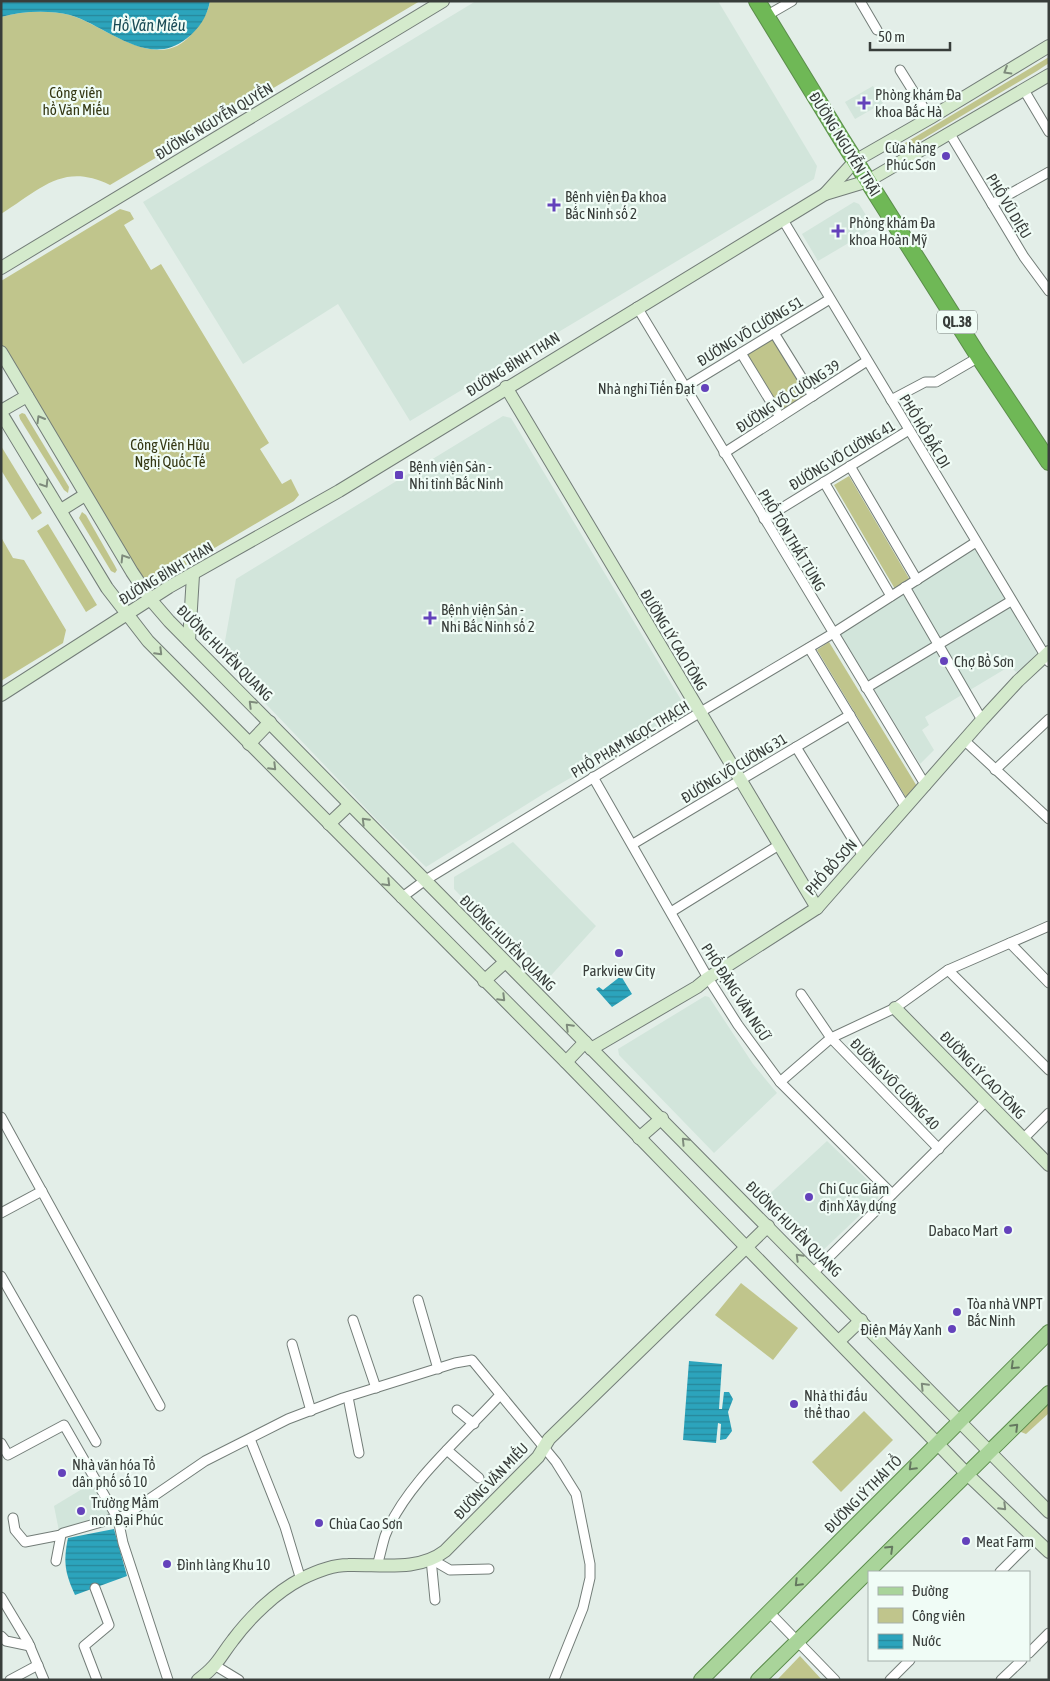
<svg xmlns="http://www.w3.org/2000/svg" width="1050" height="1681" font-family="'Asap Condensed',sans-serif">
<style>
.built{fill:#d2e5db}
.green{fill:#c0c58c}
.water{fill:url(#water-rules)}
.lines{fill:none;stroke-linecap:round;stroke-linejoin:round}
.street-casing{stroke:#737d78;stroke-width:11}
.secondary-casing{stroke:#737d78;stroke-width:14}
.primary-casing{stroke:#5c8d4c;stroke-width:16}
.highway-casing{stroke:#5c8d4c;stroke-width:18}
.street{stroke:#fff;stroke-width:9}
.secondary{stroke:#d4eacc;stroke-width:12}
.primary{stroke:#a9d49a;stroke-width:14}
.highway{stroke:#6fb856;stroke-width:16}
.oneway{stroke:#7e8b7c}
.oneway2{stroke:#657960}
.poi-dot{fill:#6442bb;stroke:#f0fcf6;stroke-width:2}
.labels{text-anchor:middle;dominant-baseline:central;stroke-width:4.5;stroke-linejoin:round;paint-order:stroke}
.shield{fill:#f0fcf6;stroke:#6f7672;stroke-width:1}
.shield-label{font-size:14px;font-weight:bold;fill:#383d3a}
.park-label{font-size:15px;fill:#333612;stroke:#f0fcf6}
.poi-label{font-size:15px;fill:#383d3a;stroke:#f0fcf6;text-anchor:start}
.street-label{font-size:15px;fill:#383d3a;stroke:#f0fcf6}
.water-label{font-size:16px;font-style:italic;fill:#194a55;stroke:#f0fcf6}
</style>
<defs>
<pattern id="water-rules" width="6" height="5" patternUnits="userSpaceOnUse" patternTransform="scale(1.25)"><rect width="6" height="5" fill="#2ca4bc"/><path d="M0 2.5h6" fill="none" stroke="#27879a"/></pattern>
</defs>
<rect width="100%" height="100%" fill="#e3eee8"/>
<!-- built -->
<g class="built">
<path d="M476 1H718L817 166 814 179 410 421 338 304 243 364 143 202Z"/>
<path d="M873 86 883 103 855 119 845 102Z"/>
<path d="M854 202 859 204 874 228 818 261 802 234Z"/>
<path d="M503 416 511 418 683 703 682 713 548 791 426 867 378 821 222 658 236 579Z"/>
<path d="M975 548 1039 656 1016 672 1010 666 925 717 929 725 922 730 934 750 920 764 840 634Z"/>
<path d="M513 842 596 926 545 982 454 889V877Z"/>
<path d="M705 996 709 997 753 1064 777 1093 714 1153 619 1055 618 1049Z"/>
<path d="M827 1141 878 1190V1198L818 1255H810L761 1202Z"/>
<path d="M92 1483 111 1516 59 1531 54 1506Z"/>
</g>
<!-- green -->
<g class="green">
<path d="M210 1H420L110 185C63 162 41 189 1 214V17C22 11 49 10 70 15 107 26 160 77 194 31 202 21 208 14 210 1Z"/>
<path d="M1049 57V63L1037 71 901 152 897 151 900 146Z"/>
<path d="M120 209 130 212 134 219 124 225 151 270 161 264 269 443 260 449 282 484 291 479 299 495 294 501 152 585 141 577 1 345V281Z"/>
<path d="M774 334 810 395 780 414 743 354Z"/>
<path d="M22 413 25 414 69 487 68 493 64 490 20 419 19 415Z"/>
<path d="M1 446 42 513 32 520 1 470Z"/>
<path d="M849 476 910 580 895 589 834 485Z"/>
<path d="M82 512 86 515 115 566 117 570 115 573 111 571 79 518Z"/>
<path d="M48 524 97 605 86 612 37 531Z"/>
<path d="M1 537 13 558 24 560 66 630 63 643 1 681Z"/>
<path d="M829 642 918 788 907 799 817 650Z"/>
<path d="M741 1283 798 1328 773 1360 715 1315Z"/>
<path d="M1049 1399V1413L1026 1434 1021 1432 1020 1430Z"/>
<path d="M864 1411 893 1440 841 1492 812 1462Z"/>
<path d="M800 1656 822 1680H777Z"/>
</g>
<!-- water -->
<g class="water">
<path d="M1 1H210C207 17 199 29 186 39 148 69 107 26 70 15 49 10 22 11 1 17Z"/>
<path d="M621 976 632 994 612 1007 596 989 599 987 603 990Z"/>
<path d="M689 1361 722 1364 719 1409H722L724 1392H729L733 1399 728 1412 732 1431 726 1439 720 1440 721 1424 718 1423 716 1443 683 1440Z"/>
<path d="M114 1529 127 1576 75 1595C65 1573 63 1562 68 1538Z"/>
</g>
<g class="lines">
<!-- street casing -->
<g class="street-casing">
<g id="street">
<path d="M860 1 877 30"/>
<path d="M766 16 792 1"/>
<path d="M900 70 930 118"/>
<path d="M1024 90 1049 132"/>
<path d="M950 134 1024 257 1049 291"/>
<path d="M992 204 1049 172"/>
<path d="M783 220 1049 662"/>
<path d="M637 307 926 786"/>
<path d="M774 333 813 396"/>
<path d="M741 353 780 417"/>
<path d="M685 387 830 299"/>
<path d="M891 400 925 382H936L979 357"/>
<path d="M724 453 867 361"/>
<path d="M850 466 917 580"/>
<path d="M824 482 891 596"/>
<path d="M764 519 909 430"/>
<path d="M905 587 982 720"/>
<path d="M809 648 906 808"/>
<path d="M866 688 1011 601"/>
<path d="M965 741 1049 819"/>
<path d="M796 747 863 856"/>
<path d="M995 770 1049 719"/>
<path d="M593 777 708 978 738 1025 780 1082 892 1194"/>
<path d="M633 844 850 715"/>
<path d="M401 898 424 881 699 713 832 634 976 542"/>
<path d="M671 912 779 845"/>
<path d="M1010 943 1049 983"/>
<path d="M948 970 1049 1070"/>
<path d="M801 994 831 1038 939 1149"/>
<path d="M780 1082 831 1038 895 1008 948 970 1049 926"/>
<path d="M1 1117 160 1406"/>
<path d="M1023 1139 1049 1113"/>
<path d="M1 1213 42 1191"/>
<path d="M814 1272 986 1101"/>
<path d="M1 1276 96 1442"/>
<path d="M418 1300 438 1369"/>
<path d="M353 1320 376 1388"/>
<path d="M292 1344 311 1411"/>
<path d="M348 1397 359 1453"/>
<path d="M457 1410 474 1424"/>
<path d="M250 1439 285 1527 301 1580"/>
<path d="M1 1443 8 1455 64 1425 118 1519 123 1543 168 1680"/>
<path d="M447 1450 479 1478"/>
<path d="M13 1518 15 1530 25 1542 61 1535"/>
<path d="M431 1559 450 1570 489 1569"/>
<path d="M431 1559 435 1600"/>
<path d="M56 1561 61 1535 63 1533 126 1515 205 1461 288 1419 343 1398 455 1363 472 1360 556 1462 576 1494 590 1564V1578L583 1608 554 1680"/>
<path d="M377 1566C380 1556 382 1546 385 1536 405 1484 463 1436 500 1395"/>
<path d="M1000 1572 1034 1538"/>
<path d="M95 1588 109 1625 84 1646 97 1680"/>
<path d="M1 1597 28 1642 44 1680"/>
<path d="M769 1612 835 1680"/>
<path d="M1 1636 6 1641 30 1646"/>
<path d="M1029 1653 1049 1633"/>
<path d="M216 1666 239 1680"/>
<path d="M10 1680 38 1665"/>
<path d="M890 1680 910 1660"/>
<path d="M1001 1680 1022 1660"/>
</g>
</g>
<!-- secondary casing -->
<g class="secondary-casing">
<g id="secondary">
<path d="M825 194 855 161 930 118 1049 46"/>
<path d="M1 268 443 1"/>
<path d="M1 352 132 572 150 599 169 621 1049 1512"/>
<path d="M506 387 817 908"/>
<path d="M1 411 27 396"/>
<path d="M1 413 107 588 148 641 566 1062 967 1474 1049 1552"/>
<path d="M61 510 85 495"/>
<path d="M189 641 193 575"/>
<path d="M1 695 169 587 339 491 825 194 868 181 1049 75"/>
<path d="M249 744 270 722"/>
<path d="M329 824 349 805"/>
<path d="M484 981 504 963"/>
<path d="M895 1008 1049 1165"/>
<path d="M591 1049 697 987 708 978 817 908 982 720 1018 681 1049 652"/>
<path d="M566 1062 585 1042"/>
<path d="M639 1138 662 1118"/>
<path d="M839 1341 861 1320"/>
<path d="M198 1680C218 1665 219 1658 233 1640 250 1617 276 1592 301 1579 315 1572 332 1565 348 1565 380 1564 418 1572 445 1551L538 1457 549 1439 768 1226"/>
</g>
</g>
<!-- primary casing -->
<g class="primary-casing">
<g id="primary">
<path d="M701 1680 1049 1332"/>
<path d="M758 1680 1049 1393"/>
</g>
</g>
<!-- highway casing -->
<g class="highway-casing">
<path id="highway" d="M757 1 842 140 979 357 1049 462"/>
</g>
<!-- street -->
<use href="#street" class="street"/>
<!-- secondary -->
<use href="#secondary" class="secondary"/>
<!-- primary -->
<use href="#primary" class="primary"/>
<!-- highway -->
<use href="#highway" class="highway"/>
</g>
<!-- one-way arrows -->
<defs><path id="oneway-chevron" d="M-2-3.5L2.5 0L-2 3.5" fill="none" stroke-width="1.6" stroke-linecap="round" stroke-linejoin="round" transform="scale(1.25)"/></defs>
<g class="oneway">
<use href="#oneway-chevron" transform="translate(1007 71) rotate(149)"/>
<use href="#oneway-chevron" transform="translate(40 419) rotate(-120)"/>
<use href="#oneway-chevron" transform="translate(45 484) rotate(58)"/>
<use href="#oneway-chevron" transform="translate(124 558) rotate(-122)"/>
<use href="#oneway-chevron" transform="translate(159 652) rotate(45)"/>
<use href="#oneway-chevron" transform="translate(252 704) rotate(-135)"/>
<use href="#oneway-chevron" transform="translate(273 767) rotate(45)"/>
<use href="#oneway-chevron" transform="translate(365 821) rotate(-135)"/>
<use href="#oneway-chevron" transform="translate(387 883) rotate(45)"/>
<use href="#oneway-chevron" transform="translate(502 998) rotate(45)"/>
<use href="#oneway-chevron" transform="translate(569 1027) rotate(-135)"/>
<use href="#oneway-chevron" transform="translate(685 1141) rotate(-134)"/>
<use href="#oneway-chevron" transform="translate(799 1257) rotate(-135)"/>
<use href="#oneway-chevron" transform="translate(924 1386) rotate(-134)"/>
<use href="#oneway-chevron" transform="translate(1003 1507) rotate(45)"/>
</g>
<g class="oneway2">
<use href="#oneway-chevron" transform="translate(1014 1366) rotate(136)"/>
<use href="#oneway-chevron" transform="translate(1015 1427) rotate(-45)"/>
<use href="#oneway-chevron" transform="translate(912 1467) rotate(135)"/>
<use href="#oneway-chevron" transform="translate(890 1549) rotate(-44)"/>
<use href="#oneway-chevron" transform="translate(798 1583) rotate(135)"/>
</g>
<!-- markers -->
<g class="poi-dot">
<path d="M861.5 95.5h5v5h5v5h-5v5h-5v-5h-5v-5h5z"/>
<circle cx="946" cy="156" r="5"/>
<path d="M551.5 197.5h5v5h5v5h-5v5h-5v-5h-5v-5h5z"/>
<path d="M835.5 223.5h5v5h5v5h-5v5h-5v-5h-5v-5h5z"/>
<circle cx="705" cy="388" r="5"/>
<rect x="394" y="470" width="10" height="10" rx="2.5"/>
<path d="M427.5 610.5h5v5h5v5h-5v5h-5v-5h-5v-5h5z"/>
<circle cx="944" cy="661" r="5"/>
<circle cx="619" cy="953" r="5"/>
<circle cx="809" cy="1197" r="5"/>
<circle cx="1008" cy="1230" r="5"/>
<circle cx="957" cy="1312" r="5"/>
<circle cx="952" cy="1329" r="5"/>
<circle cx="794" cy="1404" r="5"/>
<circle cx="62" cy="1473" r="5"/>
<circle cx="81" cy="1511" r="5"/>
<circle cx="319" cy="1523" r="5"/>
<circle cx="966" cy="1541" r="5"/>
<circle cx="167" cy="1564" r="5"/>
</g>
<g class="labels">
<!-- shield labels -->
<rect class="shield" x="937" y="310.5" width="40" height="23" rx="4"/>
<g class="shield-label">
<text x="957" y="322">QL.38</text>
</g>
<!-- park labels -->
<g class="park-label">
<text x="76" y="92">Công viên<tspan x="76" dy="17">hồ Văn Miếu</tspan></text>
<text x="170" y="444">Công Viên Hữu<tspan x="170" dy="17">Nghị Quốc Tế</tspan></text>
</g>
<!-- poi labels -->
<g class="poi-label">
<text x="875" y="94">Phòng khám Đa<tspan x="875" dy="17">khoa Bắc Hà</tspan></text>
<text x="936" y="147" text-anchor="end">Cửa hàng<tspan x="936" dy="17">Phúc Sơn</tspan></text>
<text x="565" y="196">Bệnh viện Đa khoa<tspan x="565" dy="17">Bắc Ninh số 2</tspan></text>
<text x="849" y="222">Phòng khám Đa<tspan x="849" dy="17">khoa Hoàn Mỹ</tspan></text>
<text x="695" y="388" text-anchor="end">Nhà nghỉ Tiến Đạt</text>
<text x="409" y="466">Bệnh viện Sản -<tspan x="409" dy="17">Nhi tỉnh Bắc Ninh</tspan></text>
<text x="441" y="609">Bệnh viện Sản -<tspan x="441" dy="17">Nhi Bắc Ninh số 2</tspan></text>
<text x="954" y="661">Chợ Bồ Sơn</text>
<text x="619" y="970" text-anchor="middle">Parkview City</text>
<text x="819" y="1188">Chi Cục Giám<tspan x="819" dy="17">định Xây dựng</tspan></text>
<text x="998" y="1230" text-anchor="end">Dabaco Mart</text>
<text x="967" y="1303">Tòa nhà VNPT<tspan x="967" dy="17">Bắc Ninh</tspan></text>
<text x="942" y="1329" text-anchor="end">Điện Máy Xanh</text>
<text x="804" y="1395">Nhà thi đấu<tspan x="804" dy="17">thể thao</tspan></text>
<text x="72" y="1464">Nhà văn hóa Tổ<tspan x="72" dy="17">dân phố số 10</tspan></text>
<text x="91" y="1502">Trường Mầm<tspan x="91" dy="17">non Đại Phúc</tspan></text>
<text x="329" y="1523">Chùa Cao Sơn</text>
<text x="976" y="1541">Meat Farm</text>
<text x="177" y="1564">Đình làng Khu 10</text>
</g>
<!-- street labels -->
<g class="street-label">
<text transform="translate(214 121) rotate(-31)">ĐƯỜNG NGUYỄN QUYỀN</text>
<text transform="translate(845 144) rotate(58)">ĐƯỜNG NGUYỄN TRÃI</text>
<text transform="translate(1009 206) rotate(59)">PHỐ VŨ DIỆU</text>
<text transform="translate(750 331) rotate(-31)">ĐƯỜNG VÕ CƯỜNG 51</text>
<text transform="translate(513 364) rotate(-32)">ĐƯỜNG BÌNH THAN</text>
<text transform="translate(788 396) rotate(-33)">ĐƯỜNG VÕ CƯỜNG 39</text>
<text transform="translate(925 431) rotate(59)">PHỐ HỒ ĐẮC DI</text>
<text transform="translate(842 455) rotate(-31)">ĐƯỜNG VÕ CƯỜNG 41</text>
<text transform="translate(792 540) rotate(59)">PHỐ TÔN THẤT TÙNG</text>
<text transform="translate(166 573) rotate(-31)">ĐƯỜNG BÌNH THAN</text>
<text transform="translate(674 640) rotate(59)">ĐƯỜNG LÝ CAO TÔNG</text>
<text transform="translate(225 653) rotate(45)">ĐƯỜNG HUYỀN QUANG</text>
<text transform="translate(630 739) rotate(-31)">PHỐ PHẠM NGỌC THẠCH</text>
<text transform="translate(734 768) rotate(-31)">ĐƯỜNG VÕ CƯỜNG 31</text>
<text transform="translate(831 867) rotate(-48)">PHỐ BỒ SƠN</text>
<text transform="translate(508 943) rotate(45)">ĐƯỜNG HUYỀN QUANG</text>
<text transform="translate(736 992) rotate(57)">PHỐ ĐẶNG VĂN NGỮ</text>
<text transform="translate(983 1075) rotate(46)">ĐƯỜNG LÝ CAO TÔNG</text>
<text transform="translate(895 1084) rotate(46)">ĐƯỜNG VÕ CƯỜNG 40</text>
<text transform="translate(794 1229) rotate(45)">ĐƯỜNG HUYỀN QUANG</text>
<text transform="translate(491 1481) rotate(-46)">ĐƯỜNG VĂN MIẾU</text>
<text transform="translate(863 1494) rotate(-45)">ĐƯỜNG LÝ THÁI TỔ</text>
</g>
<!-- water labels -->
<g class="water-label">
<text x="149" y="25">Hồ Văn Miếu</text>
</g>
</g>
<!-- border -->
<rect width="1050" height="1681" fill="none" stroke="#383d3a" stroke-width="5"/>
<!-- legend -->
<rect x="868" y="1571" width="162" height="90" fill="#f0fcf6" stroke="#a6b0ab"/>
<rect x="878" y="1587" width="25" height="8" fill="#a9d49a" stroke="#a6b0ab"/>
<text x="912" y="1596" font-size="15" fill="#383d3a">Đường</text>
<rect x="878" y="1608" width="25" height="15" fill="#c0c58c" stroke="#a6b0ab"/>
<text x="912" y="1621" font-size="15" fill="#383d3a">Công viên</text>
<rect x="878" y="1634" width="25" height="15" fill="url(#water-rules)" stroke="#a6b0ab"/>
<text x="912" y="1646" font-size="15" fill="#383d3a">Nước</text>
<!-- scale -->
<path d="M870 42v8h80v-8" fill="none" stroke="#383d3a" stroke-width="2.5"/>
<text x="878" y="42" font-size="15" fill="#383d3a" stroke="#f0fcf6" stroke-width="4" paint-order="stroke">50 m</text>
</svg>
